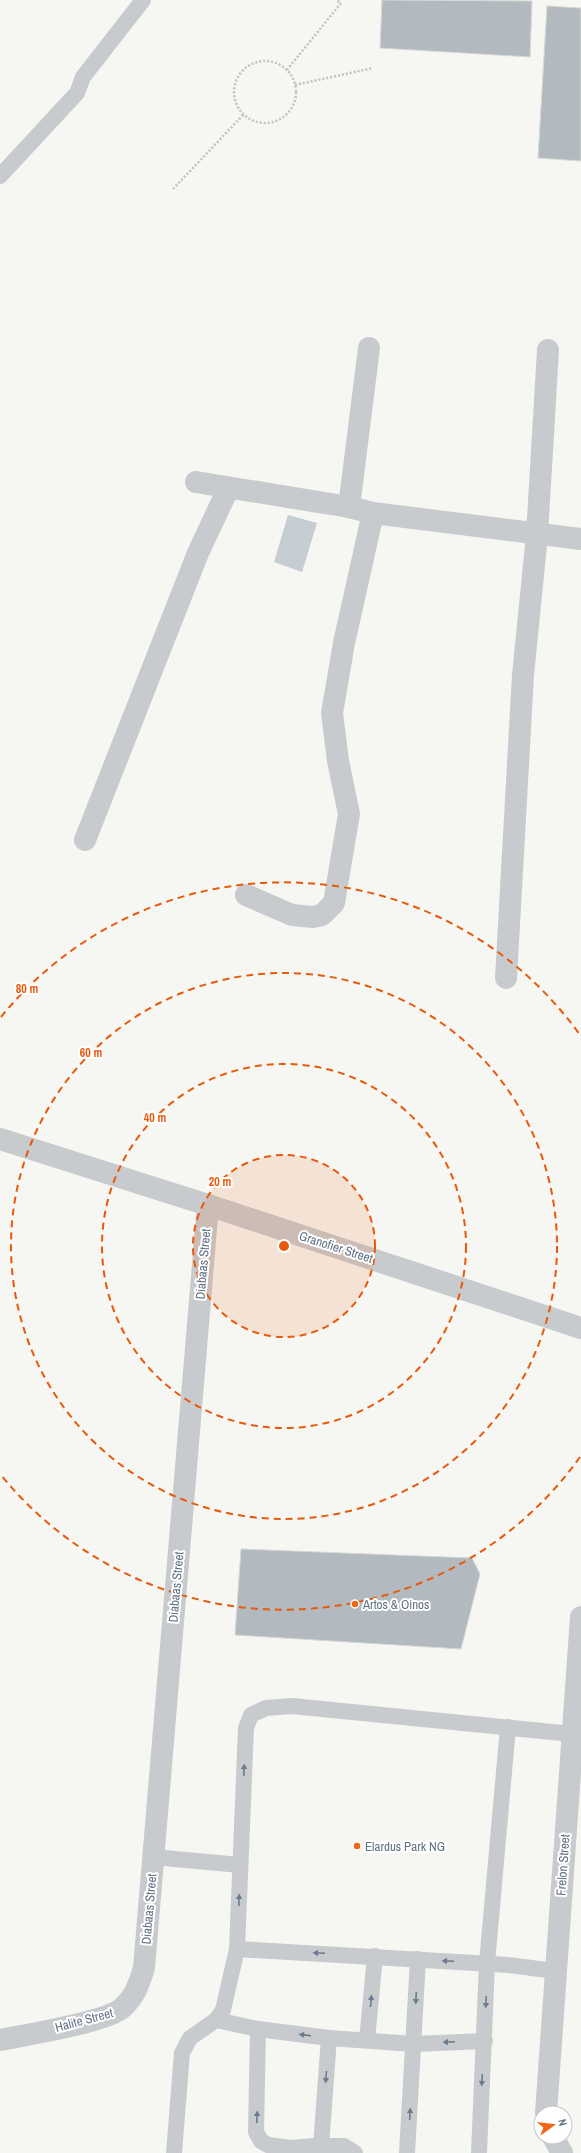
<svg xmlns="http://www.w3.org/2000/svg" width="581" height="2153" font-family="'Archivo Narrow',sans-serif">
<style>
.water{fill:#c5cdd3}
.building{fill:#b2b9bf;stroke:#d7d8d5}
.lines{fill:none;stroke-linecap:round;stroke-linejoin:round}
.path{stroke:#c0c2c4;stroke-width:2.5;stroke-dasharray:2 2;stroke-linecap:butt}
.service{stroke:#c8cbce;stroke-width:16}
.minor{stroke:#c8cbce;stroke-width:22}
.oneway{fill:#6c7b8d}
.ring{fill:none;stroke:#e8590c;stroke-width:2;stroke-dasharray:7 5}
.poi-dot{fill:#f26416;stroke:#fff;stroke-width:1.5}
.labels{text-anchor:middle;dominant-baseline:central;stroke-width:4;stroke-linejoin:round;paint-order:stroke}
.street-label{font-size:13px;fill:#627286;stroke:#fff}
.poi-label{font-size:13px;fill:#627286;stroke:#fff;text-anchor:start}
.centre{fill:#e8590c;stroke:#fff;stroke-width:2}
.ring-label{font-size:12px;text-anchor:middle;font-weight:bold;fill:#e8590c;stroke:#fff;stroke-width:4;stroke-linejoin:round;paint-order:stroke}
</style>
<rect width="100%" height="100%" fill="#f6f6f2"/>
<!-- water -->
<path class="water" d="M288 515 317 523 302 572 274 562Z"/>
<!-- building -->
<g class="building">
<path d="M382 0 532 1 530 57 380 48Z"/>
<path d="M547 6 581 8V161L538 158Z"/>
<path d="M241 1549 472 1558 480 1574 461 1649 235 1635Z"/>
</g>
<g class="lines">
<!-- path -->
<g class="path">
<circle cx="265" cy="92" r="31"/>
<path d="M287 70 341 3 336 0"/>
<path d="M295 85 373 68"/>
<path d="M173 189 244 114"/>
</g>
<!-- service -->
<g class="service">
<path d="M0 176 77 93 83 77 143 0"/>
<path d="M153 1857 240 1865"/>
<path d="M555 1971 508 1965 237 1949 246 1728 251 1715 266 1708 292 1706 572 1734"/>
<path d="M216 2020 258 2029 329 2038 414 2044 485 2041"/>
<path d="M258 2029 256 2132 261 2141 268 2145 291 2148 313 2146H344L355 2153"/>
<path d="M367 2040 375 1956"/>
<path d="M321 2146 329 2038"/>
<path d="M174 2153 182 2053 190 2038 216 2020 223 2010 237 1949"/>
<path d="M407 2153 418 1959"/>
<path d="M479 2153 487 1963 508 1727"/>
</g>
<!-- minor -->
<g class="minor">
<path d="M196 482 349 507 373 513 581 539"/>
<path d="M349 507 369 348"/>
<path d="M85 840 198 553 228 489"/>
<path d="M246 895 292 915 313 917 322 915 334 903 349 814 338 761 332 713 344 643 373 513"/>
<path d="M506 978 523 675 537 535 548 350"/>
<path d="M0 1139 208 1205 581 1328"/>
<path d="M0 2040C25 2035 107 2022 122 2008 135 1997 139 1984 144 1968L208 1205"/>
<path d="M546 2113 581 1617"/>
<path d="M553 2137 562 2153"/>
</g>
</g>
<!-- one-way arrows -->
<defs><path id="oneway-solid" d="M-6-.8H1V-3.2L6.5 0L1 3.2V.8H-6Z"/></defs>
<g class="oneway">
<use href="#oneway-solid" transform="translate(244 1770) rotate(-88)"/>
<use href="#oneway-solid" transform="translate(239 1900) rotate(-88)"/>
<use href="#oneway-solid" transform="translate(319 1953) rotate(-177)"/>
<use href="#oneway-solid" transform="translate(448 1961) rotate(-177)"/>
<use href="#oneway-solid" transform="translate(416 1998) rotate(93)"/>
<use href="#oneway-solid" transform="translate(371 2001) rotate(-85)"/>
<use href="#oneway-solid" transform="translate(486 2002) rotate(92)"/>
<use href="#oneway-solid" transform="translate(305 2035) rotate(-173)"/>
<use href="#oneway-solid" transform="translate(449 2042) rotate(178)"/>
<use href="#oneway-solid" transform="translate(326 2077) rotate(94)"/>
<use href="#oneway-solid" transform="translate(482 2080) rotate(93)"/>
<use href="#oneway-solid" transform="translate(410 2114) rotate(-87)"/>
<use href="#oneway-solid" transform="translate(257 2117) rotate(-88)"/>
</g>
<!-- distance rings -->
<circle cx="284" cy="1246" r="91" fill="#e8590c" fill-opacity=".12"/>
<g class="ring">
<circle cx="284" cy="1246" r="91"/>
<circle cx="284" cy="1246" r="182"/>
<circle cx="284" cy="1246" r="273"/>
<path d="M580 1457A364 364 0 0 1 1 1475M1 1017A364 364 0 0 1 580 1035"/>
</g>
<!-- markers -->
<g class="poi-dot">
<circle cx="355" cy="1604" r="4"/>
<circle cx="357" cy="1846" r="4"/>
</g>
<g class="labels">
<!-- street labels -->
<g class="street-label">
<text transform="translate(336 1247) rotate(18)">Granofier Street</text>
<text transform="translate(203 1264) rotate(-85)">Diabaas Street</text>
<text transform="translate(176 1587) rotate(-85)">Diabaas Street</text>
<text transform="translate(563 1865) rotate(-86)">Frelon Street</text>
<text transform="translate(149 1909) rotate(-85)">Diabaas Street</text>
<text transform="translate(84 2020) rotate(-15)">Halite Street</text>
</g>
<!-- poi labels -->
<g class="poi-label">
<text x="363" y="1604">Artos &amp; Oinos</text>
<text x="365" y="1846">Elardus Park NG</text>
</g>
</g>
<circle cx="284" cy="1246" r="6" class="centre"/>
<g class="ring-label">
<text x="27" y="993">80 m</text>
<text x="91" y="1057">60 m</text>
<text x="155" y="1122">40 m</text>
<text x="220" y="1186">20 m</text>
</g>
<!-- north arrow -->
<g transform="translate(553 2125) rotate(75)"><circle r="19" fill="#ffffff" stroke="#c0c7cf"/>
<path d="M0-3L7 15L0 10L-7 15Z" fill="#f26416"/>
<text y="-6" font-size="11" font-weight="bold" text-anchor="middle" fill="#627286">N</text>
</g>
</svg>
